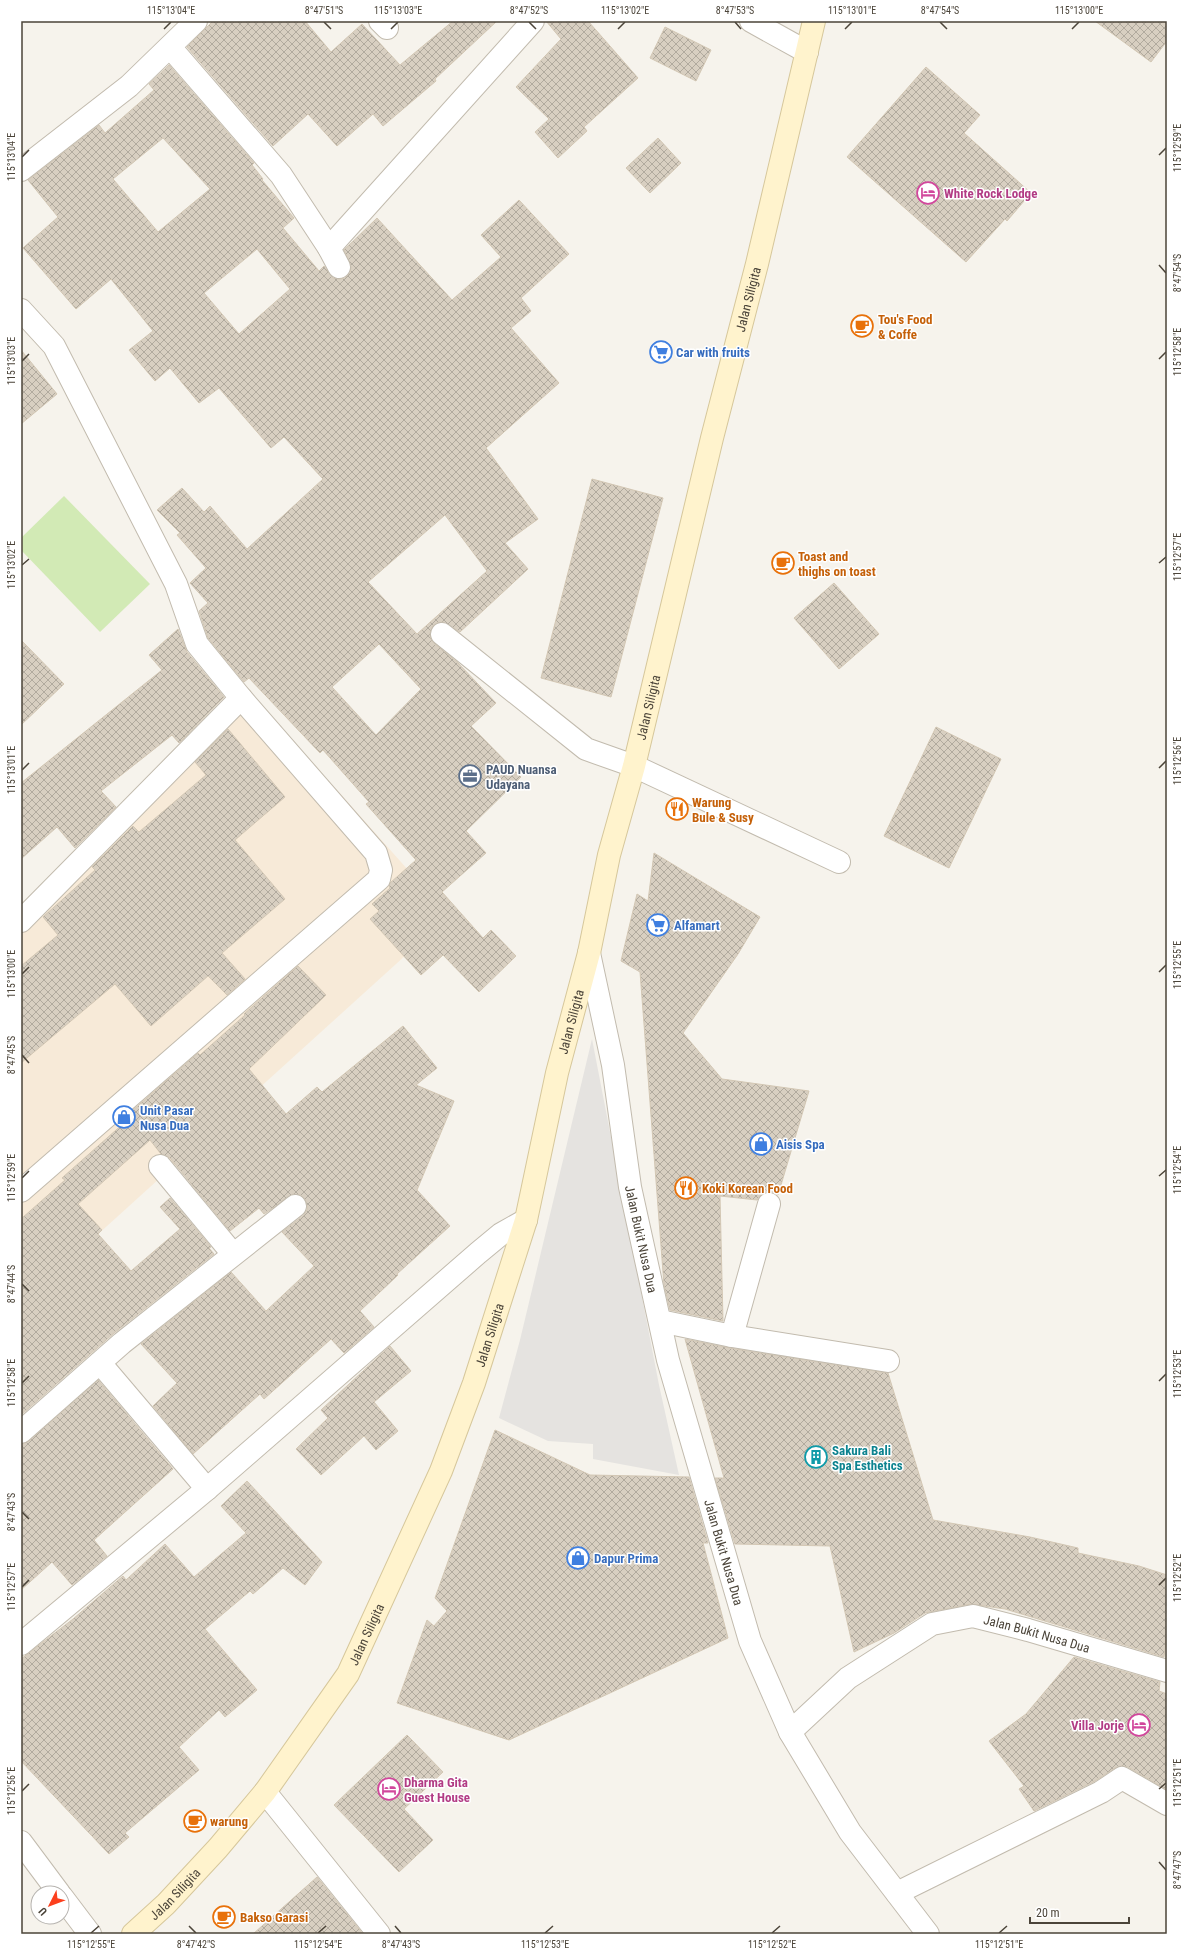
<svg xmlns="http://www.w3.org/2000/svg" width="1188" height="1955" font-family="'Roboto Condensed',sans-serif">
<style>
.commercial{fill:#f7ead8}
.pitch{fill:#d2eab5}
.parking{fill:#e5e3e0}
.building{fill:url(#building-cross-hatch);stroke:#d3c7b4;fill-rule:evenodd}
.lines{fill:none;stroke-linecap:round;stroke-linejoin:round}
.minor-casing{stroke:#c2bbae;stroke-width:24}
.secondary-casing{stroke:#d6c79b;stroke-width:24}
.minor{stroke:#fff;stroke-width:22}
.secondary{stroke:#fff3cd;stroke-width:22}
.ticks{fill:none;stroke:#4b4439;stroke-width:1.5}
.labels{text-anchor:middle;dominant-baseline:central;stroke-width:3;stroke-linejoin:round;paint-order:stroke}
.hotel-label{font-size:13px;font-weight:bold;fill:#b23c85;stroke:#fff;text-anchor:start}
.street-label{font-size:13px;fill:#4b4439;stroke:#fff}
.food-label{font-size:13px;font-weight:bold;fill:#c56008;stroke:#fff;text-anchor:start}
.shop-label{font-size:13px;font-weight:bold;fill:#366cbe;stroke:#fff;text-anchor:start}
.service-label{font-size:13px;font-weight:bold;fill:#4e5e75;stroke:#fff;text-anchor:start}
.culture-label{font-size:13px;font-weight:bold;fill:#0d838f;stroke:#fff;text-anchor:start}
.neatline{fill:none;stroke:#4b4439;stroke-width:1.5}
.ticks-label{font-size:10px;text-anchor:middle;fill:#4b4439}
</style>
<defs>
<pattern id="building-cross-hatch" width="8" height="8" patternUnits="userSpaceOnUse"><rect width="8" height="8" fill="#d8cfc1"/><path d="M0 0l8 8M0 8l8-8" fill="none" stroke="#b1aa9e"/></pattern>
</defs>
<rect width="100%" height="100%" fill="#f6f3ec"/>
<!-- commercial -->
<path class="commercial" d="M256 699 449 916 21 1304V930Z"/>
<!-- pitch -->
<path class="pitch" d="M64 496 150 584 100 632 21 550V538Z"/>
<!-- parking -->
<path class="parking" d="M592 1039 659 1385 679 1475 593 1459V1444L548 1441 499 1418 520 1340Z"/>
<!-- building -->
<g class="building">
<path d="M213 21H305L331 52 362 24 400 65 453 21H497L435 79 436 81 383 126 373 114 337 146 308 114 273 146 187 47Z"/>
<path d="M546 21H588L638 78 584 127 587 131 558 158 535 132 549 119 516 87 561 39Z"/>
<path d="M1095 21H1167V41L1151 62Z"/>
<path d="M665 27 711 50 696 81 650 58Z"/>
<path d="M169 65 254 163 252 165 263 179 262 180 294 218 283 228 319 271 324 266 333 278 339 279 345 278 350 273 351 267 344 250 377 218 452 300 501 257 481 235 519 200 569 254 521 298 531 311 511 328 559 383 486 448 538 519 505 543 528 569 460 632 443 622 437 623 433 626 430 633 431 639 434 643 458 663 496 703 471 726 521 777 466 831 486 853 442 892 483 938 491 930 516 956 479 992 443 955 421 975 370 919 379 911 372 904 390 888 389 886 390 883 416 860 366 804 369 802 323 750 320 753 249 678 244 682 208 638 199 611 208 603 190 583 206 568 177 535 180 533 157 510 182 488 204 512 210 506 247 549 323 479 284 437 271 448 219 388 199 403 170 368 155 381 129 350 153 331 111 279 76 309 23 248 58 217 28 180 99 125 105 133 154 90 149 84ZM163 138 210 189 158 232 113 179ZM257 249 290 289 239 334 204 293ZM445 515 487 571 417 634 368 582ZM379 644 421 689 376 735 332 687Z"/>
<path d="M926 67 980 115 964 133 1031 193 1007 221 1005 219 966 262 847 157Z"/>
<path d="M658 138 681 163 650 193 626 168Z"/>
<path d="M21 350 57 394 21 424Z"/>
<path d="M592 479 663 498 611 697 541 678Z"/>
<path d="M834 583 879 634 839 669 794 618Z"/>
<path d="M178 629 187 652 224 697 179 743 172 735 101 791 116 807 75 848 57 827 21 859V783L162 670 149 655Z"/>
<path d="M21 640 64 684 21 725Z"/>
<path d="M936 727 1001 759 949 868 884 836Z"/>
<path d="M228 729 285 797 235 840 285 899 222 953 245 979 227 995 208 976 151 1026 115 984 21 1063V966L58 935 43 917 95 870 92 867 133 826 139 832 206 775 195 762Z"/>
<path d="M654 853 760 917 738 954 683 1033 722 1079 809 1091 778 1195 773 1192H766L761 1195 757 1200 720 1196 723 1321 670 1310 664 1285 640 972 621 961 637 894 648 901Z"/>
<path d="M298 966 326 995 249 1069 286 1114 317 1087 322 1092 403 1026 437 1068 416 1085 454 1101 417 1190 450 1226 397 1274 398 1275 360 1311 374 1327 344 1353 331 1339 264 1399 260 1394 193 1454 153 1406 177 1383 141 1344 231 1272 266 1311 314 1266 282 1232 303 1216 307 1210V1205L305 1199 300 1195 293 1194 264 1214 259 1208 230 1231 170 1158 161 1154 150 1140 78 1204 102 1230 98 1234 131 1271 180 1229 160 1207 170 1198 211 1247 209 1248 214 1254 114 1333 21 1415V1219L65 1180 62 1178 134 1114 132 1111 198 1053 200 1055 245 1015 244 1014Z"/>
<path d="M685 1339 730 1348 888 1373 933 1520 1030 1537 1078 1548V1553L1139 1566 1167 1575V1635L1164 1657 1005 1609 971 1604 925 1613 894 1633 854 1652 830 1546 735 1544 715 1478H724Z"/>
<path d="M390 1346 411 1371 374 1402 398 1431 376 1450 364 1436 321 1475 296 1449 328 1418 321 1410Z"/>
<path d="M98 1380 173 1469 94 1540 107 1556 72 1585 52 1562 21 1590V1444L29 1441Z"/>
<path d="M495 1430 590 1475 689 1477 708 1543H703L728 1638 509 1740 397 1703 427 1620 434 1626 447 1611 435 1598Z"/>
<path d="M247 1481 322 1562 305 1585 283 1568 253 1594 250 1591 205 1629 257 1690 225 1717 219 1710 179 1747 199 1770 125 1833 129 1837 109 1854 21 1761V1659L73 1619 123 1576 126 1580 165 1544 194 1577 246 1533 221 1506Z"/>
<path d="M1074 1657 1160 1682 1159 1691 1167 1694V1790L1128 1767 1122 1766 1115 1768 1095 1781 1034 1811 1019 1789 1024 1786 989 1741 1026 1714Z"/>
<path d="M407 1735 443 1772 404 1809 433 1840 399 1872 334 1805Z"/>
<path d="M317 1877 363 1934H253Z"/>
</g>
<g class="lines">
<!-- minor casing -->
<g class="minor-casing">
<g id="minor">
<path d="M380 21 387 28"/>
<path d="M751 21 807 52"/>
<path d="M170 47 281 175 329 248 339 267"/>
<path d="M21 170 129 86 196 21"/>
<path d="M329 248 533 21"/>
<path d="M21 310 54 346 176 584 197 644 241 698 376 853 381 870 379 879 21 1191"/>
<path d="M442 634 586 749 634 766 839 862"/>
<path d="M21 921 241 698"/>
<path id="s1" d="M589 953 613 1065 630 1187 668 1360 750 1641 790 1732 850 1832 928 1934"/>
<path d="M160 1166 233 1254"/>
<path d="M660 1321 732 1336 888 1361"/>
<path d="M732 1336 769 1204"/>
<path d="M100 1363 207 1489"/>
<path d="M21 1432 122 1343 295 1206"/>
<path d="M21 1644 207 1489 478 1253 501 1234 526 1220"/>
<path id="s2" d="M790 1732 848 1678 932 1624 973 1616 1028 1630 1167 1671"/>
<path d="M265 1792 379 1934"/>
<path d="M21 1842 59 1893"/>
<path d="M897 1893 1101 1792 1122 1778 1167 1804"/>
<path d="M62 1897 90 1934"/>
</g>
</g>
<!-- secondary casing -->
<g class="secondary-casing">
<g id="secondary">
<path id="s3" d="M133 1934 166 1904 218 1848 265 1792 348 1674 441 1471 474 1383 526 1220 557 1073 589 953 609 855 634 766 712 438 757 264 814 21"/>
</g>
</g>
<!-- minor -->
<use href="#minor" class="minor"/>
<!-- secondary -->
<use href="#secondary" class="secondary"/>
</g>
<!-- ticks -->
<path class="ticks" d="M324 22 331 29M529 22 536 29M735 22 741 29M940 22 947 29M164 29 171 22M391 29 398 22M618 29 625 22M845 29 852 22M1072 29 1079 22M1159 155 1166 148M22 157 29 150M1159 265 1166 273M1159 359 1166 352M22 361 29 354M1159 563 1166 557M22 565 29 559M1159 768 1166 761M22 770 29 763M1159 972 1166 965M22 974 29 967M22 1055 29 1063M1159 1176 1166 1170M22 1178 29 1171M22 1284 29 1291M1159 1381 1166 1374M22 1383 29 1376M22 1512 29 1519M1159 1585 1166 1578M22 1587 29 1580M1159 1789 1166 1783M22 1791 29 1784M1159 1862 1166 1870M189 1926 196 1933M395 1926 401 1933M91 1933 99 1926M318 1933 326 1926M545 1933 553 1926M772 1933 780 1926M999 1933 1007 1926"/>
<!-- icons -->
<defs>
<g id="hotel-ring" transform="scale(1.15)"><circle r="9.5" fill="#fff" stroke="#d1479c" stroke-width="1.5"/><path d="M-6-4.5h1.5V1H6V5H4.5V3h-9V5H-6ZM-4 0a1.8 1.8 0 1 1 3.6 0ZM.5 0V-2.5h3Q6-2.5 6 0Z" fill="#d1479c"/></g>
<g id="cafe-ring" transform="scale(1.15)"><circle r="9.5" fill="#fff" stroke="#e8710a" stroke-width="1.5"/><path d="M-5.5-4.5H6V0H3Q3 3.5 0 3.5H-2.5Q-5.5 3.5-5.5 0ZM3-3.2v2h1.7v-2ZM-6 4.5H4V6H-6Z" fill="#e8710a"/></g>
<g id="supermarket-ring" transform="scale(1.15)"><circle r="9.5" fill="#fff" stroke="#3f7fe0" stroke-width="1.5"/><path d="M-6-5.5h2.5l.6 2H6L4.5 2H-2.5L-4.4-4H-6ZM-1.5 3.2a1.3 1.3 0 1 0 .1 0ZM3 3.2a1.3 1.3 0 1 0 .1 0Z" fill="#3f7fe0"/></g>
<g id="office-ring" transform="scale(1.15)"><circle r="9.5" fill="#fff" stroke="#5c6f8a" stroke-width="1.5"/><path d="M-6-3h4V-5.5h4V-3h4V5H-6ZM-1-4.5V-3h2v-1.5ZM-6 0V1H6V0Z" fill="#5c6f8a"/></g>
<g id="restaurant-ring" transform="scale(1.15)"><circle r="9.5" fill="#fff" stroke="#e8710a" stroke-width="1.5"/><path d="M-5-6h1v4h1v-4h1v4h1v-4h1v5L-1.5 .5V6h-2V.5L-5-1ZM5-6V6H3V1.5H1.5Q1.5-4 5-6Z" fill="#e8710a"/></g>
<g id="shop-ring" transform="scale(1.15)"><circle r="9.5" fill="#fff" stroke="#3f7fe0" stroke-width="1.5"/><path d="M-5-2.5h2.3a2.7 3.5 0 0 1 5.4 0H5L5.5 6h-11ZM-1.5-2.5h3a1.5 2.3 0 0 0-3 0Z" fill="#3f7fe0"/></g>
<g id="building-ring" transform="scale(1.15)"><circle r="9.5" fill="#fff" stroke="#0f9aa8" stroke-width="1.5"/><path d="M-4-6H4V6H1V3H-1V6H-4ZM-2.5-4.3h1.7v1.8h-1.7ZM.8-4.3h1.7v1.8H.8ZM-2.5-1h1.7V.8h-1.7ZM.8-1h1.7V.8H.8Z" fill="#0f9aa8"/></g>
</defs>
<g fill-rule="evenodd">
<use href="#hotel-ring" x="928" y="193"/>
<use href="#cafe-ring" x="862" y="326"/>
<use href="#supermarket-ring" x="661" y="352"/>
<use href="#cafe-ring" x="783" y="563"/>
<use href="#office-ring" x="470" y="776"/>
<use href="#restaurant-ring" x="677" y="809"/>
<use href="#supermarket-ring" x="658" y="925"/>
<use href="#shop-ring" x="124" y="1117"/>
<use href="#shop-ring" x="761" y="1144"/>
<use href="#restaurant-ring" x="686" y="1188"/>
<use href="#building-ring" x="816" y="1457"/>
<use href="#shop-ring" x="578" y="1558"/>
<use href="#hotel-ring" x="1139" y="1725"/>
<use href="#hotel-ring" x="389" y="1789"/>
<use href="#cafe-ring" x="195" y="1821"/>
<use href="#cafe-ring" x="224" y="1917"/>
</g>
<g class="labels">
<!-- hotel labels -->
<g class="hotel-label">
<text x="944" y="193">White Rock Lodge</text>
<text x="1124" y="1725" text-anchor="end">Villa Jorje</text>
<text x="404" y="1782">Dharma Gita<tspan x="404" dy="15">Guest House</tspan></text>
</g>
<!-- street labels -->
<g class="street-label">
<text stroke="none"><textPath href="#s3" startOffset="1774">Jalan Siligita</textPath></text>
<text stroke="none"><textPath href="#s3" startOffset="1354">Jalan Siligita</textPath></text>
<text stroke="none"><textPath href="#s3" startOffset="1030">Jalan Siligita</textPath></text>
<text stroke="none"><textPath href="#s1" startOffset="291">Jalan Bukit Nusa Dua</textPath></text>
<text stroke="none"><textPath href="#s3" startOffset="706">Jalan Siligita</textPath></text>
<text stroke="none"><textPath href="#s1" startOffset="615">Jalan Bukit Nusa Dua</textPath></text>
<text stroke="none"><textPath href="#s3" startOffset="382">Jalan Siligita</textPath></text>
<text stroke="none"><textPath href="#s2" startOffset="287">Jalan Bukit Nusa Dua</textPath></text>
<text stroke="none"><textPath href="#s3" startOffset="58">Jalan Siligita</textPath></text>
</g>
<!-- food labels -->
<g class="food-label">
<text x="878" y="319">Tou's Food<tspan x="878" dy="15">&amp; Coffe</tspan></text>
<text x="798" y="556">Toast and<tspan x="798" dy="15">thighs on toast</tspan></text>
<text x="692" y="802">Warung<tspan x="692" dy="15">Bule &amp; Susy</tspan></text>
<text x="702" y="1188">Koki Korean Food</text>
<text x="210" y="1821">warung</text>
<text x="240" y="1917">Bakso Garasi</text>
</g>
<!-- shop labels -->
<g class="shop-label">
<text x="676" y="352">Car with fruits</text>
<text x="674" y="925">Alfamart</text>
<text x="140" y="1110">Unit Pasar<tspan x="140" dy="15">Nusa Dua</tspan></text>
<text x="776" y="1144">Aisis Spa</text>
<text x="594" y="1558">Dapur Prima</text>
</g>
<!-- service labels -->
<g class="service-label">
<text x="486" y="769">PAUD Nuansa<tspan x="486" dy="15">Udayana</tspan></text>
</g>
<!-- culture labels -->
<g class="culture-label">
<text x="832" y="1450">Sakura Bali<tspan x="832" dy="15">Spa Esthetics</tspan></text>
</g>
</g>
<!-- border -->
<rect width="1188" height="1955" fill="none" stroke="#ffffff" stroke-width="44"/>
<!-- north arrow -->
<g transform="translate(50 1905) rotate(228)"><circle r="19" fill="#ffffff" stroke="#b7b4b0"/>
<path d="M0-3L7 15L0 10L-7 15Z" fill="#fc3f1d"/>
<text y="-6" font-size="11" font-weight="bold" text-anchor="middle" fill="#4b4439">U</text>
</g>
<!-- scale -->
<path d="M1030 1917v6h99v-6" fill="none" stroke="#4b4439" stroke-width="2"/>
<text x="1036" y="1917" font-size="12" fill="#4b4439" stroke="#ffffff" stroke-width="3" paint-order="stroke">20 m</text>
<rect x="22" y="22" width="1144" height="1911" class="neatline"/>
<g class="ticks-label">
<text x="171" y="14">115°13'04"E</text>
<text x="324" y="14">8°47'51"S</text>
<text x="398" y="14">115°13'03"E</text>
<text x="529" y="14">8°47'52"S</text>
<text x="625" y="14">115°13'02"E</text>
<text x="735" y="14">8°47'53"S</text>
<text x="852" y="14">115°13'01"E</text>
<text x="940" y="14">8°47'54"S</text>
<text x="1079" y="14">115°13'00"E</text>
<text transform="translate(1177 148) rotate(-90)" y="4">115°12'59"E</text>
<text transform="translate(11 157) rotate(-90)" y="4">115°13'04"E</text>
<text transform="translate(1177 273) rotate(-90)" y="4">8°47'54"S</text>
<text transform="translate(1177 352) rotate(-90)" y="4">115°12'58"E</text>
<text transform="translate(11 361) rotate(-90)" y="4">115°13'03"E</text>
<text transform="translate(1177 557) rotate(-90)" y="4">115°12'57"E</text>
<text transform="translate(11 565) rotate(-90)" y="4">115°13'02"E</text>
<text transform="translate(1177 761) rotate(-90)" y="4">115°12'56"E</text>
<text transform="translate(11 770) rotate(-90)" y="4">115°13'01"E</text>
<text transform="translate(1177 965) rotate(-90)" y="4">115°12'55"E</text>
<text transform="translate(11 974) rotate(-90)" y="4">115°13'00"E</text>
<text transform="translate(11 1055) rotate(-90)" y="4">8°47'45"S</text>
<text transform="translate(1177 1170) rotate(-90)" y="4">115°12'54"E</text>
<text transform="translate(11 1178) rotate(-90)" y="4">115°12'59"E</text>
<text transform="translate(11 1284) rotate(-90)" y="4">8°47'44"S</text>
<text transform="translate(1177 1374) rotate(-90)" y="4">115°12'53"E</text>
<text transform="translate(11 1383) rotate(-90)" y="4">115°12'58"E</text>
<text transform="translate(11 1512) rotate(-90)" y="4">8°47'43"S</text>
<text transform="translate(1177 1578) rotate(-90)" y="4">115°12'52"E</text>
<text transform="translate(11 1587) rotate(-90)" y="4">115°12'57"E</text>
<text transform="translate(1177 1783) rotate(-90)" y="4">115°12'51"E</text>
<text transform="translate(11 1791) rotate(-90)" y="4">115°12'56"E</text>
<text transform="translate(1177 1870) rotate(-90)" y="4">8°47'47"S</text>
<text x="91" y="1948">115°12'55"E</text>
<text x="196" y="1948">8°47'42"S</text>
<text x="318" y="1948">115°12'54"E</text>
<text x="401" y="1948">8°47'43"S</text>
<text x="545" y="1948">115°12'53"E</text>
<text x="772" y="1948">115°12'52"E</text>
<text x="999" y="1948">115°12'51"E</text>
</g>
</svg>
